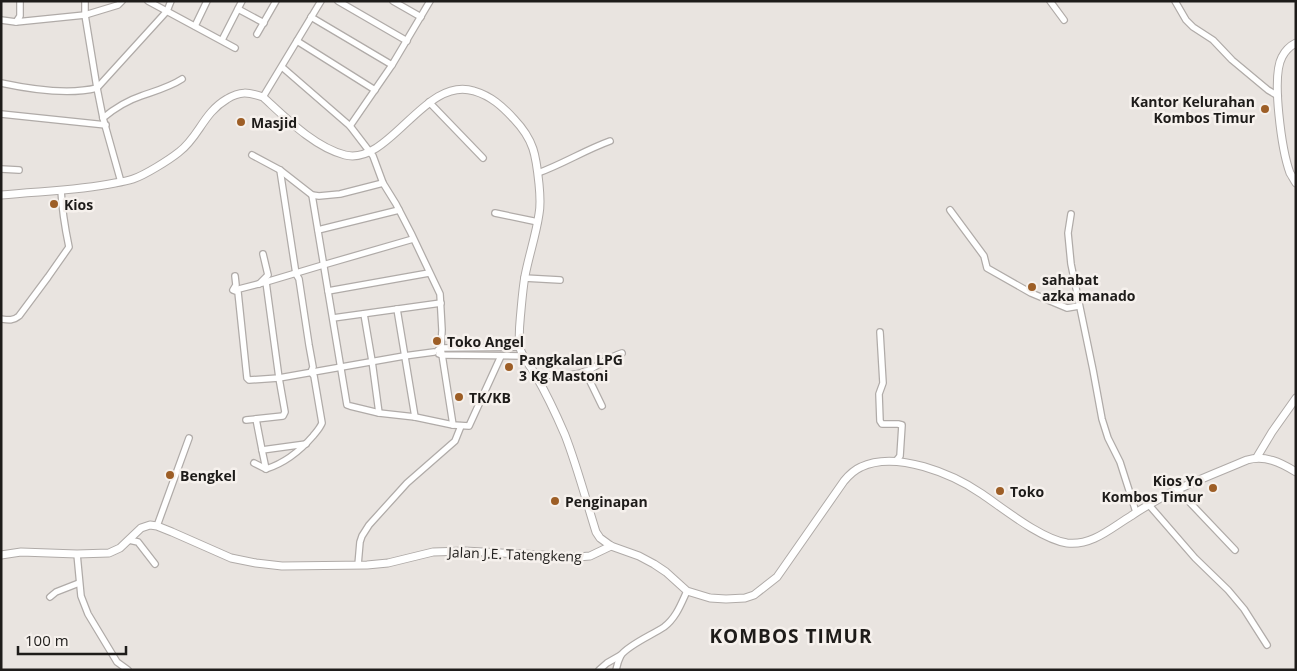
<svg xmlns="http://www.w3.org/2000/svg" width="1297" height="671" font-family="'Open Sans',sans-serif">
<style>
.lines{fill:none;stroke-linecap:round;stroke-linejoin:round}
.minor-casing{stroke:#b0aba8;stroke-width:8}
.tertiary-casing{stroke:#b0aba8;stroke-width:9}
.minor{stroke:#fff;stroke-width:5.5}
.tertiary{stroke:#fff;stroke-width:7}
.poi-dot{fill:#9d5e26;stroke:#f6f1ed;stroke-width:2}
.labels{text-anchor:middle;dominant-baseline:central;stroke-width:5;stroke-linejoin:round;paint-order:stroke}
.poi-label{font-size:14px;font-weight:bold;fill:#1e1c1a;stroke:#f6f1ed;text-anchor:start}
.street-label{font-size:14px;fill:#1e1c1a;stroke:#f6f1ed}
.district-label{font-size:19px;font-weight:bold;letter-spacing:1px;fill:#1e1c1a;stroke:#f6f1ed}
</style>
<rect width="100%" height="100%" fill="#e9e4e0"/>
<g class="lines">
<!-- minor casing -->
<g class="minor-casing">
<g id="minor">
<path d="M20 1V16L16 22 85 15 118 5 122 1"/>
<path d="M85 1V15L97 88 103 118 121 182"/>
<path d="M148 1 235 48"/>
<path d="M338 1 407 41"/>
<path d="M393 1 421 17"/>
<path d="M1050 1 1064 20"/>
<path d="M1175 1 1186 20 1193 27 1213 40 1232 60 1268 90 1278 96"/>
<path d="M238 9 264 23"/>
<path d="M311 17 392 65"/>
<path d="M1 20 16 22"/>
<path d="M195 26 207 1"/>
<path d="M257 34 276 1"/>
<path d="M222 40 242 1"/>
<path d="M297 41 375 90"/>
<path d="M282 67 350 126 373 156 383 183 396 204 411 233 440 294 442 330 441 348 453 425"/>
<path d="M1 83C29 89 69 95 97 88L167 11 171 1"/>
<path d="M263 97 321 1"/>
<path d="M429 102 483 158"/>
<path d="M1 114 106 125"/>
<path d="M103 118C115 108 126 101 141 96 155 91 170 87 182 79"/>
<path d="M350 126 392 65 430 1"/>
<path d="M252 155 280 170 312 195 319 196 340 194 383 183"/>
<path d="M1 169 19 170"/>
<path d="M538 173C563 164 585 150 610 141"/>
<path d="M312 195 347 405 350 406 379 413 415 417 453 425 469 426 501 356"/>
<path d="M950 210 984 256 987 268 1031 293 1067 308 1079 306"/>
<path d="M495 213 538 222"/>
<path d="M1071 214 1068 233 1071 264 1093 370 1102 419 1108 438 1120 462 1136 512"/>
<path d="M318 230 399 210"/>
<path d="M235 276 236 285 233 290 238 292 247 378 249 380 279 378 404 356 434 352"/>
<path d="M524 278 560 280"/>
<path d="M259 284 268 275 263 254"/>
<path d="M235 290 266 282 323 265 413 239"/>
<path d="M328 291 429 273"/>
<path d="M397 309 415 417"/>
<path d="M364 314 372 361 379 413"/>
<path d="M333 318 441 303"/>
<path d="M1 319C8 320 13 321 19 316L48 277 69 247C65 228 62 209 61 190"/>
<path d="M880 332 883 383 879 394 880 421 882 424H898L902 425 900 456 896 461"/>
<path d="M438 350 441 348 520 347"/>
<path d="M439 354 442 355 523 356"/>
<path d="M585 371 602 406"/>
<path d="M536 375C552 375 571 377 587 371 599 365 609 357 622 353"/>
<path d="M256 419 262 450 306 444"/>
<path d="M246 420 283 416 285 412 279 378 266 282"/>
<path d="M262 450 266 469C285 463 300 451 313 436 317 431 320 428 322 423L314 376 311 372 313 367 309 345 299 279 296 274 280 170"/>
<path d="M254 463 266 469"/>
<path d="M1178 490 1235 550"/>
<path d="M1149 505 1195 558 1228 590 1244 609 1267 645"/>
<path d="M157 526 189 438"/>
<path d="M129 540 138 542 155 564"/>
<path d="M77 554 81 596 88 614 117 662 128 670"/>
<path d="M358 565 360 542 362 536 369 525 407 483 455 441 461 426"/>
<path d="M50 597 56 592 79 583"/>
<path d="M599 670 607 663 621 655"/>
<path d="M616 670C617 665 619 659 621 655 630 644 652 635 664 627 676 618 681 604 687 591"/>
</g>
</g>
<!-- tertiary casing -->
<g class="tertiary-casing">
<g id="tertiary">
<path d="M1296 43C1290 46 1285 51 1282 57 1271 77 1282 151 1290 173 1292 176 1294 180 1296 183"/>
<path d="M1 195C39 191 77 191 115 183 121 182 127 181 133 179 145 175 169 160 179 152 199 137 203 113 227 99 240 91 248 92 263 97 286 118 314 147 345 155 390 166 425 75 474 91 491 96 502 106 514 119 534 140 536 155 539 184 540 194 541 204 539 214 536 235 529 255 525 276 523 287 522 299 521 310 520 322 518 335 520 348 522 357 530 365 535 374 546 393 556 414 565 435 577 466 586 500 596 532L600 538 611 546 639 556 654 564 666 572 687 591 710 598 726 599 745 598 754 595 777 577 844 481C849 475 854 470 861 467 896 450 953 474 982 494 1004 509 1041 539 1067 543 1092 546 1111 528 1131 516 1144 507 1157 500 1170 493 1195 481 1221 471 1247 460 1265 455 1280 462 1296 472"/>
<path d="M1257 457 1272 432 1296 398"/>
<path d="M1 555 21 552 77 554 109 553 120 548 141 528 150 525 157 526 172 532 231 558 256 563 282 566 367 565 388 563 433 552 465 551 578 557 590 556 611 546"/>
</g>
</g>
<!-- minor -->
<use href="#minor" class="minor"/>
<!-- tertiary -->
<use href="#tertiary" class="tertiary"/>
</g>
<!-- markers -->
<g class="poi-dot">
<circle cx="1265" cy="109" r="5"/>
<circle cx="241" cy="122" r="5"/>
<circle cx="54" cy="204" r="5"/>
<circle cx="1032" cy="287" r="5"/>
<circle cx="437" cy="341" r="5"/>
<circle cx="509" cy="367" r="5"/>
<circle cx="459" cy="397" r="5"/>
<circle cx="170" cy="475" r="5"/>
<circle cx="1213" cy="488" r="5"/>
<circle cx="1000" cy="491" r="5"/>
<circle cx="555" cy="501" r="5"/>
</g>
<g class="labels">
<!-- poi labels -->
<g class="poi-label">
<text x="1255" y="101" text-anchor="end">Kantor Kelurahan<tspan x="1255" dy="16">Kombos Timur</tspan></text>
<text x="251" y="122">Masjid</text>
<text x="64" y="204">Kios</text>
<text x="1042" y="279">sahabat<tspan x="1042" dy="16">azka manado</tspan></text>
<text x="447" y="341">Toko Angel</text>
<text x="519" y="359">Pangkalan LPG<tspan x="519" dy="16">3 Kg Mastoni</tspan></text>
<text x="469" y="397">TK/KB</text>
<text x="180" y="475">Bengkel</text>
<text x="1203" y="480" text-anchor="end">Kios Yo<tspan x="1203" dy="16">Kombos Timur</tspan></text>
<text x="1010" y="491">Toko</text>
<text x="565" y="501">Penginapan</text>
</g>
<!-- street labels -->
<g class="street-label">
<text transform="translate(515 554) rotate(2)">Jalan J.E. Tatengkeng</text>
</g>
<!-- district labels -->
<g class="district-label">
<text x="791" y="636">KOMBOS TIMUR</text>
</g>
</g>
<!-- border -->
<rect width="1297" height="671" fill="none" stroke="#1e1c1a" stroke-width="5"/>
<!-- scale -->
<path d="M18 646v8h108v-8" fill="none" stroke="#1e1c1a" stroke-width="2.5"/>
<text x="25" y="646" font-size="15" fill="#1e1c1a" stroke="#f6f1ed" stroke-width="4" paint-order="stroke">100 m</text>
</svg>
